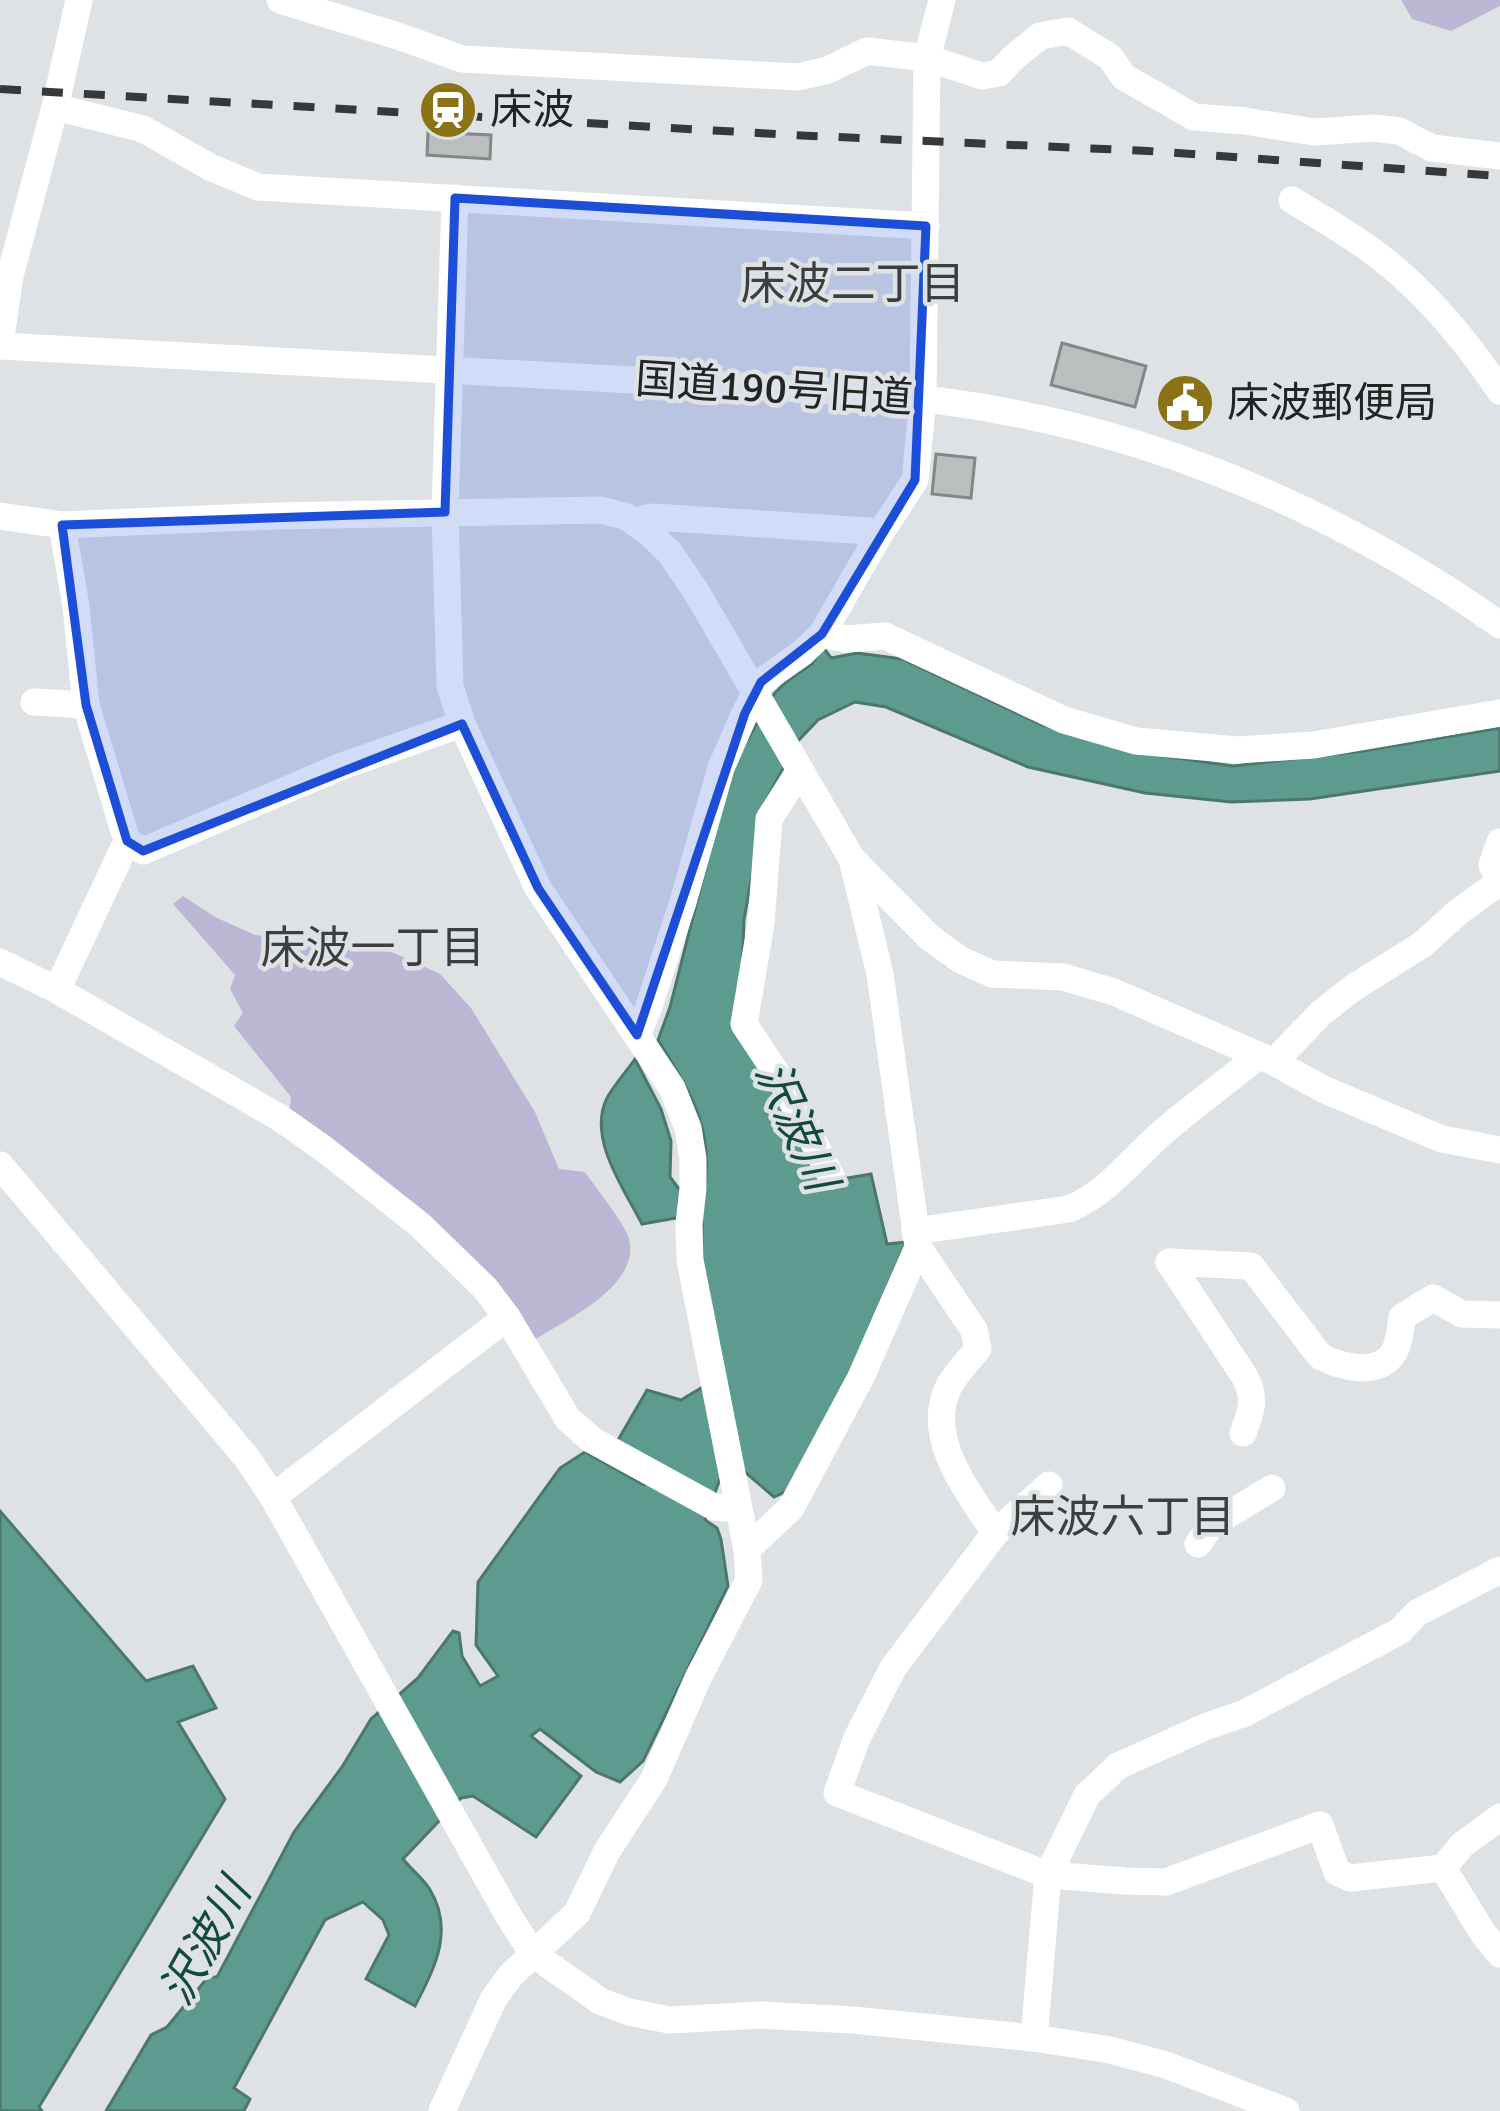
<svg xmlns="http://www.w3.org/2000/svg" width="1500" height="2111" font-family="Signika,'Noto Sans JP',sans-serif">
<style>
.green{fill:#bcb6d5}
.water{fill:#5d9b8e;stroke:#4c776e;stroke-width:3}
.building{fill:#babebf;stroke:#848788;stroke-width:3}
.lines{fill:none;stroke-linecap:round;stroke-linejoin:round}
.minor{stroke:#fff;stroke-width:27}
.rail{stroke:#373839;stroke-width:8;stroke-dasharray:21 21;stroke-linecap:butt}
.marked{fill:#1d4ed8;fill-opacity:0.2;stroke:#1d4ed8;stroke-width:9;stroke-linejoin:round}
.labels{text-anchor:middle;dominant-baseline:central;stroke-width:9;stroke-linejoin:round;paint-order:stroke}
.poi-label{font-size:42px;fill:#232425;stroke:#dfe2e4;text-anchor:start}
.street-label{font-size:42px;fill:#232425;stroke:#dfe2e4}
.neighbourhood-label{font-size:45px;fill:#3c3f40;stroke:#dfe2e4}
.water-label{font-size:45px;font-style:italic;fill:#124940;stroke:#dfe2e4}
</style>
<rect width="100%" height="100%" fill="#dfe2e4"/>
<!-- green -->
<g class="green">
<path d="M1401 0H1500V6L1451 31 1412 19Z"/>
<path d="M183 896 215 917 255 935 307 940H352L394 953 440 974 471 1008 535 1112 559 1169 585 1172C596 1188 622 1220 628 1236 645 1285 563 1321 531 1342L289 1114 291 1097 234 1026 243 1013 230 989 235 975 173 904Z"/>
</g>
<!-- water -->
<g class="water">
<path d="M823 647 831 658 857 653 902 659 1040 724 1141 753 1233 766 1363 751 1500 728V771L1310 799 1231 802 1145 793 1028 767 886 707 855 702 818 720 798 741 765 802 744 920 740 1033 824 1182 871 1174 887 1244 906 1242 847 1382 787 1491 774 1497 745 1472 721 1476 705 1520 717 1528 721 1539 728 1586 643 1761 620 1782 596 1772 540 1729 531 1736 581 1776 536 1837 473 1796 461 1798 403 1859C411 1869 422 1878 429 1888 455 1930 435 1967 415 2006L366 1979 389 1935 383 1920 363 1902 325 1920 234 2088 250 2099 244 2111H106L151 2035 167 2027 208 1977H217L294 1832 342 1767 371 1719 418 1678 453 1631 459 1633 462 1656 480 1686 498 1676 476 1645 478 1582 560 1468 585 1452 644 1485 656 1464 618 1440 647 1390 681 1400 724 1374 702 1258V1221L676 1218 642 1224C624 1189 587 1138 607 1098 614 1085 626 1072 635 1059L661 1109 671 1141 670 1177 679 1189H705C713 1124 690 1093 658 1040L670 1007 731 768 774 694 786 682 812 664Z"/>
<path d="M0 1511 146 1681 193 1666 216 1708 178 1722 225 1799 39 2107 42 2111H0Z"/>
</g>
<!-- building -->
<g class="building">
<path d="M428 132 491 135 490 159 427 155Z"/>
<path d="M1062 343 1146 366 1135 407 1051 385Z"/>
<path d="M936 454 975 458 971 498 932 494Z"/>
</g>
<g class="lines">
<!-- minor -->
<g class="minor">
<path d="M280 0 398 36 462 59 798 77 828 70 867 51 927 58 982 76 999 73 1013 58 1040 36 1068 31 1110 57 1124 77 1194 117 1245 121 1314 132 1374 128 1399 131 1432 148 1500 156"/>
<path d="M55 107 143 129 210 167 258 187 926 226"/>
<path d="M1292 200C1321 218 1353 236 1380 257 1427 293 1467 342 1500 391"/>
<path d="M0 343 10 276 55 107 79 0"/>
<path d="M0 346 799 389C869 394 940 398 1008 412 1184 445 1354 522 1500 625"/>
<path d="M0 516 62 525 275 516 601 510 627 517 649 533 670 553 697 593 852 859 930 938 961 960 992 974 1063 977 1114 992 1274 1062 1325 1090 1442 1139 1500 1150"/>
<path d="M637 524 646 518 655 517 869 531 878 537"/>
<path d="M62 525 76 606 86 705 127 841 143 851 342 766 462 724"/>
<path d="M822 634 878 537 915 480 923 399 927 58 942 0"/>
<path d="M34 702 86 705"/>
<path d="M800 770 769 819 761 923 744 1024 781 1080 831 1176"/>
<path d="M1500 842 1492 865 1500 879"/>
<path d="M852 859 880 974 918 1247 974 1330 978 1349C969 1360 956 1373 949 1386 923 1438 969 1492 995 1533L893 1668 857 1738 837 1793 1048 1875 1125 1881 1166 1882 1320 1825 1337 1872 1350 1878 1443 1868 1483 1933 1500 1954"/>
<path d="M0 962 57 990 230 1089 280 1118 324 1149 420 1225 485 1288 507 1317 568 1419 592 1440 714 1507 738 1509"/>
<path d="M57 990 127 841"/>
<path d="M637 1035 648 1009 683 902 721 768 745 713 761 682 802 653 822 634 846 639 885 636 1064 720 1136 741 1237 750 1314 745 1500 713"/>
<path d="M1274 1062 1321 1013 1353 988 1423 944 1458 912 1500 882"/>
<path d="M0 1165 247 1458 273 1497 508 1915 533 1954 600 2001 629 2012 669 2020 760 2015 853 2020 1034 2038 1110 2050 1166 2065 1286 2111"/>
<path d="M915 1231 1069 1209C1109 1192 1131 1160 1163 1132 1193 1106 1227 1082 1258 1056"/>
<path d="M1169 1262 1251 1266 1320 1356C1340 1367 1376 1376 1392 1355 1400 1345 1400 1329 1402 1317L1433 1298 1462 1314 1500 1315"/>
<path d="M1169 1262 1245 1377C1256 1399 1252 1410 1243 1433"/>
<path d="M273 1497 507 1317"/>
<path d="M995 1533 1049 1485"/>
<path d="M1198 1544 1211 1525 1272 1488"/>
<path d="M747 1549 791 1508 861 1377 918 1247"/>
<path d="M1443 1868 1462 1845 1500 1817"/>
<path d="M1034 2038 1048 1875 1087 1795 1118 1766 1205 1727 1245 1713 1400 1631 1417 1613 1500 1570"/>
<path d="M442 2111 494 1998 511 1975 577 1913 607 1851 654 1779 698 1678 749 1580 747 1549 690 1260 689 1224 693 1188V1159L688 1128 672 1088 538 888 462 724 450 686 445 512 455 198"/>
</g>
<!-- rail -->
<path class="rail" d="M0 89 792 135 1148 151 1500 176"/>
</g>
<!-- marked area -->
<path class="marked" d="M455 198 926 226 915 480 822 634 761 682 745 713 637 1035 538 888 462 724 143 851 127 841 86 705 62 525 445 512Z"/>
<!-- icons -->
<defs>
<g id="station-disc" transform="scale(3)"><circle r="9.5" fill="#8b7215" stroke="#dfe2e4"/><path d="M-3-6H3Q5-6 5-4V2Q5 4 3 4L4.5 6H3L1.5 4h-3L-3 6H-4.5L-3 4Q-5 4-5 2V-4Q-5-6-3-6ZM-3.5-4v3h7v-3ZM-3.5 1v1.5H-2V1ZM2 1v1.5H3.5V1Z" fill="#fff"/></g>
<g id="civic-disc" transform="scale(3)"><circle r="9.5" fill="#8b7215" stroke="#dfe2e4"/><path d="M-.6-6.5H3V-4.5H.6V-3L4-1V1h2V6H-6V1h2V-1L-.6-3ZM-1.2 2.5V6h2.4V2.5Z" fill="#fff"/></g>
</defs>
<g fill-rule="evenodd">
<use href="#station-disc" x="448" y="110"/>
<use href="#civic-disc" x="1185" y="403"/>
</g>
<g class="labels">
<!-- poi labels -->
<g class="poi-label">
<text x="490" y="110">床波</text>
<text x="1227" y="403">床波郵便局</text>
</g>
<!-- street labels -->
<g class="street-label">
<text transform="translate(774 389) rotate(4)">国道190号旧道</text>
</g>
<!-- neighbourhood labels -->
<g class="neighbourhood-label">
<text x="853" y="284">床波二丁目</text>
<text x="373" y="948">床波一丁目</text>
<text x="1123" y="1517">床波六丁目</text>
</g>
<!-- water labels -->
<g class="water-label">
<text transform="translate(796 1126) rotate(66)">沢波川</text>
<text transform="translate(206 1942) rotate(-61)">沢波川</text>
</g>
</g>
</svg>
